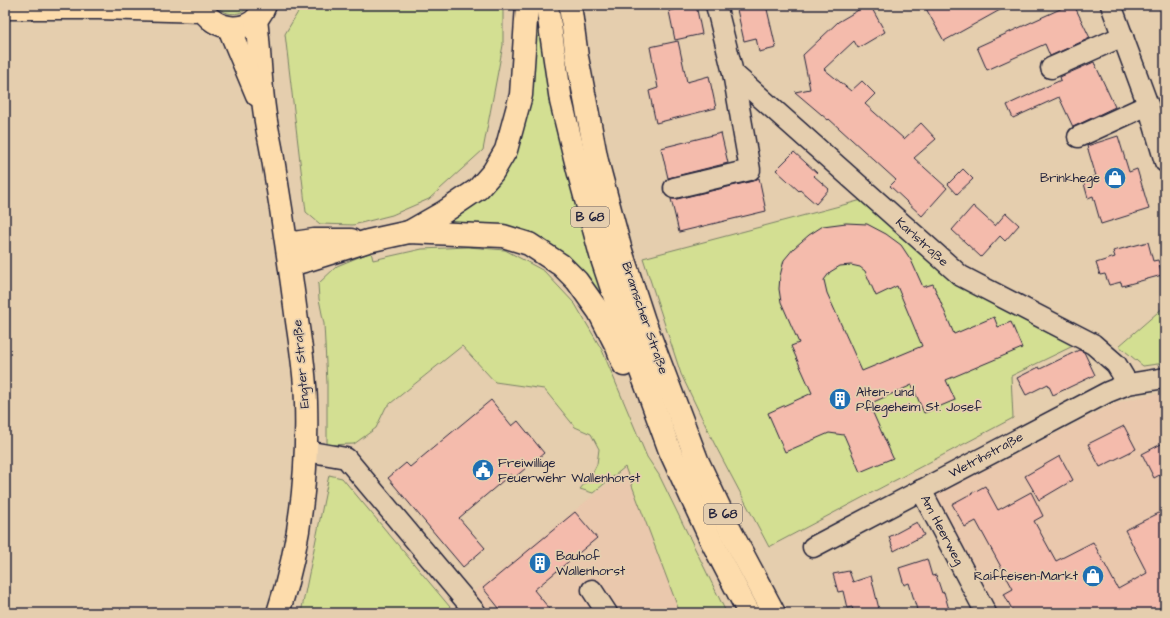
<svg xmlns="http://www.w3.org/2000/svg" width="1170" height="618" font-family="'Architects Daughter',sans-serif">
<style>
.built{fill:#eac8ad}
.green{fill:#d3df92;stroke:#7a8066}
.building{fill:#f4bbac;stroke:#22223b;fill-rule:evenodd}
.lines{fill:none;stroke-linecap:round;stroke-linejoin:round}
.minor-casing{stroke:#22223b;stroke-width:23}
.major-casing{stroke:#22223b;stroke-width:25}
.highway-casing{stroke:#22223b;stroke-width:25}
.minor{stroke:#e5ceae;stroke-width:20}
.major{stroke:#fddcac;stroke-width:22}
.highway{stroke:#fddcac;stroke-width:22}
.labels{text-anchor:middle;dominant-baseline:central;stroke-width:3.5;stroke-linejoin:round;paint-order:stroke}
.shield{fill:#e5ceae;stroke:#5c565e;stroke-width:1}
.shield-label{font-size:12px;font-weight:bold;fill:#22223b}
.poi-label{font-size:13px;fill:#22223b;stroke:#e5ceae;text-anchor:start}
.street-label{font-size:13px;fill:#22223b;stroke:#e5ceae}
</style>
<rect width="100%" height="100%" fill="#e5ceae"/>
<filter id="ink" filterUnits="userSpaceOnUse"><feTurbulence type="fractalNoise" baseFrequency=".025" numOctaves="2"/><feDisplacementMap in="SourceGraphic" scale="8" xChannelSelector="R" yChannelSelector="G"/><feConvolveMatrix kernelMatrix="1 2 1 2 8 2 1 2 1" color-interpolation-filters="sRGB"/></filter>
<g filter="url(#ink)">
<!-- built -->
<g class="built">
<path d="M1165 392V613H995L932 497 1116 403 1149 395Z"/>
<path d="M630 466 685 613H460L455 607Z"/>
</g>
<!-- green -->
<g class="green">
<path d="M215 5H251C241 17 225 16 215 5Z"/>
<path d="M307 5H503V45L483 150 429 199 392 215 353 225 320 224 306 212 285 34 301 7Z"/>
<path d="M536 5 613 321 579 271 435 225 525 122 534 65Z"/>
<path d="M862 200 1075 345 1011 376 1013 418 769 547 714 443 681 374 643 258Z"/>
<path d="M468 247 505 250 544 271 575 304 602 350 647 457 659 475 725 610 719 613H680L625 467 593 493 580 489 591 476 597 464 599 449 591 434 575 427 544 389 495 382 462 346 386 407 376 428 354 444 327 445V383L324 324 319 299 318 284 337 266 371 252 373 260 422 249Z"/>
<path d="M1165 306V363L1143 366 1119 346Z"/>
<path d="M329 475 342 478 455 613H301Z"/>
</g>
<!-- building -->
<g class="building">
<path d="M696 5 702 34 675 40 669 11Z"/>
<path d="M736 5H766L776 48 759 52 756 38 744 41Z"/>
<path d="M867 5H870L885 32 858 48 854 41 824 69 851 91 862 81 875 94 865 104 904 139 921 123 936 139 914 158 947 188 922 216 890 186 896 180 829 119 828 120 795 92 810 89 803 55 838 22Z"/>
<path d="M924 5H1009L944 41Z"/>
<path d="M1069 5H1074L1090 38 1050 56 1045 44 987 70 977 47Z"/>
<path d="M678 41 687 82 709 76 716 108 656 123 649 91 658 88 650 47Z"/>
<path d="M1094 62 1115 107 1073 127 1059 97 1013 118 1007 105 1061 80 1060 77Z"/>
<path d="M721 133 728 163 668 178 661 148Z"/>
<path d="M1118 136 1129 172 1137 169 1149 209 1101 224 1093 196 1088 198 1083 180 1096 176 1087 146Z"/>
<path d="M794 152 817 173 814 176 829 189 816 204 800 190 799 191 776 170Z"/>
<path d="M963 169 973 179 957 194 948 184Z"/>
<path d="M759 178 766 211 679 232 671 199H677L753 181Z"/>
<path d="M973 206 995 226 1006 213 1019 225 1005 241 1000 236 981 257 952 230Z"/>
<path d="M846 223 867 224 886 234 901 245 911 260 923 287 933 284 954 334 994 317 998 327 1011 322 1022 348 946 380 955 400 924 413 912 385 869 404 893 458 860 472 844 435 829 433 785 452 768 413 812 393 791 346 799 343 781 302 779 289 780 276 784 260 794 248 809 235 823 226ZM851 265 860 267 865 271 876 296 897 286 922 346 862 371 827 293 824 280 830 272 840 266Z"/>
<path d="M1148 242 1153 261 1158 260 1162 275 1122 286 1121 282 1109 285 1105 274 1100 275 1096 263 1115 257 1113 251Z"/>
<path d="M1079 350 1084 352 1095 375 1053 395 1048 384 1026 395 1017 378 1039 367 1040 369Z"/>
<path d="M491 400 512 426 518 421 544 453 514 478 511 474 459 518 485 548 463 567 388 478 406 463 410 467Z"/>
<path d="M1124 426 1136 449 1100 467 1088 444Z"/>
<path d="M1165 442V472L1154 478 1142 454Z"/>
<path d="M1060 456 1073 480 1039 500 1025 476Z"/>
<path d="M985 486 998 510 1031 492 1043 516 1034 521 1056 561 1093 542 1118 589 1147 573 1125 530 1165 510V613H1014L1004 594 1013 589 976 521 965 527 952 504Z"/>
<path d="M575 512 597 538 534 590 553 613H503L483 588Z"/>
<path d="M917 522 924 535 894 551 889 537Z"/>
<path d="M927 559 932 576 936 575 942 593 944 592 950 613H918L909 583 904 585 899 568Z"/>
<path d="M849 571 853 582 871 576 880 613H854L852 607 847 608 843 591 838 592 833 574Z"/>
</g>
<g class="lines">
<!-- minor casing -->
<g class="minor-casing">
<g id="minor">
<path d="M716 5 733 73 961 276 1093 344 1116 364 1128 384"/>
<path d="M1111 5 1148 105 1165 162"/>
<path d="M1051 68 1123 36"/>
<path d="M1078 137 1148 105"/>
<path d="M674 188 750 170 733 73"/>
<path d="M306 451 346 458 476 613"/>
<path d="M921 490 986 613"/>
<path d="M813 547 1108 392 1128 384 1165 378"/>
<path d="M592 590 607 613"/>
</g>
</g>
<!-- major casing -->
<g class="major-casing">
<g id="major">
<path d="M200 5C213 34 254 36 265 5"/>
<path d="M5 8H99L203 11"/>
<path d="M256 19C260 51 260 83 265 115 267 130 271 145 273 159 282 213 290 267 297 321 301 347 305 375 306 402 308 472 300 546 278 613"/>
<path d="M229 28 257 95"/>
</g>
</g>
<!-- highway casing -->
<g class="highway-casing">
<g id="highway">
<path d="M547 5 561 101 578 170 602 259 624 325 670 451 712 542 749 613"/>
<path d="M570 5 577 57 597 161 621 251 644 321 697 460 731 532 774 613"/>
<path d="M409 232 444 212 478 189 493 172 506 150 521 95 527 5"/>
<path d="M287 244 314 240H351"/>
<path d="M290 265 308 260 368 241 409 232 503 236 529 244 561 265 577 281 599 312 617 347 624 365"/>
</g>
</g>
<!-- minor -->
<use href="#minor" class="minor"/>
<!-- major -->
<use href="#major" class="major"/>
<!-- highway -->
<use href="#highway" class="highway"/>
</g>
</g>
<!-- icons -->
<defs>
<g id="shop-disc" transform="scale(1.15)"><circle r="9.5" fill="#1f6fb2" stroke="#e5ceae"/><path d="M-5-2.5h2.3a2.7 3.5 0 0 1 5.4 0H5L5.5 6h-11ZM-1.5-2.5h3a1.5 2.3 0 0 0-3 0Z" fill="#fff"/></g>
<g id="building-disc" transform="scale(1.15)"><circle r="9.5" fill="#1f6fb2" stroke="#e5ceae"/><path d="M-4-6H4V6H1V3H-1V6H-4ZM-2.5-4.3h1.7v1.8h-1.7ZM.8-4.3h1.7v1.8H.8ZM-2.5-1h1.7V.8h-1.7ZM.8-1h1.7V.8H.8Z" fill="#fff"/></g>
<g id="civic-disc" transform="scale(1.15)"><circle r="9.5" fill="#1f6fb2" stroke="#e5ceae"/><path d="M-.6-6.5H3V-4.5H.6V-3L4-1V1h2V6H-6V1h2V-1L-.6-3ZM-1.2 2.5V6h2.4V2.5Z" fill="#fff"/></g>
</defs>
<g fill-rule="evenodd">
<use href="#shop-disc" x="1115" y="178"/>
<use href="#building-disc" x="840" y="399"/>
<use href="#civic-disc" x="483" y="470"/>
<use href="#building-disc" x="540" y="563"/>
<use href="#shop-disc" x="1093" y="576"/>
</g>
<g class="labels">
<!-- shield labels -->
<g class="shield">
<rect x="571" y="207" width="38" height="20" rx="3"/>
<rect x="704" y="504" width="38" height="20" rx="3"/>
</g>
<g class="shield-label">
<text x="590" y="217">B 68</text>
<text x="723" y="514">B 68</text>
</g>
<!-- poi labels -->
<g class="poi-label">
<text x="1100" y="178" text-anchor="end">Brinkhege</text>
<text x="856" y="392">Alten- und<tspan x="856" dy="15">Pflegeheim St. Josef</tspan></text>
<text x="498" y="463">Freiwillige<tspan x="498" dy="15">Feuerwehr Wallenhorst</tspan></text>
<text x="556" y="556">Bauhof<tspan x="556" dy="15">Wallenhorst</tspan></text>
<text x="1078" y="576" text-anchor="end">Raiffeisen-Markt</text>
</g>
<!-- street labels -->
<g class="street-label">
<text transform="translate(922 242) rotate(42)">Karlstraße</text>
<text transform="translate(645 318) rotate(71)">Bramscher Straße</text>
<text transform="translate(301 364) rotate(-95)">Engter Straße</text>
<text transform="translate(986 455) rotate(-28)">Wetrihstraße</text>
<text transform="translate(942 530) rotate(62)">Am Heerweg</text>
</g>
</g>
<!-- margin -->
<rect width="1170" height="618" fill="none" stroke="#e5ceae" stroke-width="20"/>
<rect x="10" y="10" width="1150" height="598" fill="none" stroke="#22223b" stroke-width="1.5" filter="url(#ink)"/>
</svg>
